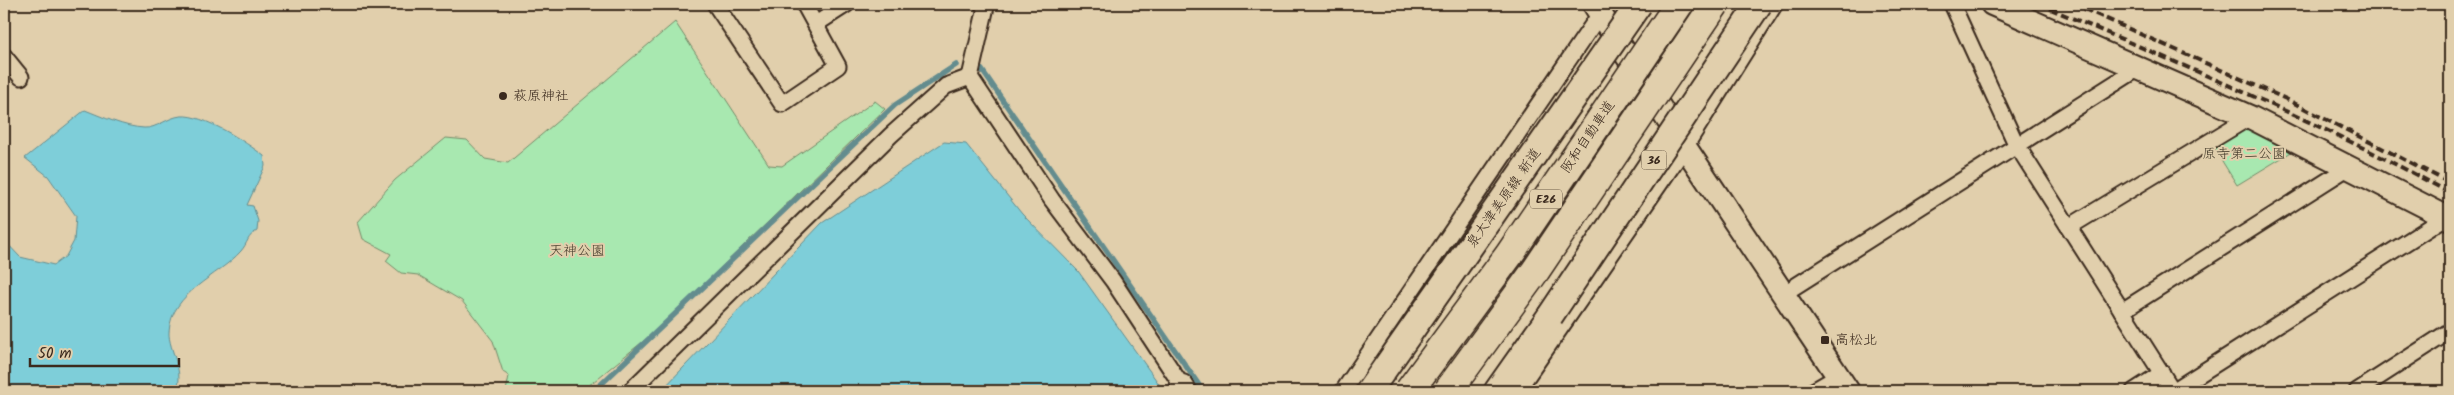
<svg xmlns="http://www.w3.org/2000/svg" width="2454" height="395" font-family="Kalam,'Klee One',sans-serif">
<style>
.green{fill:#a8e8b0;stroke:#728967}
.water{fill:#7eced9;stroke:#638c8e}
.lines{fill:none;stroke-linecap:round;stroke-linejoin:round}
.stream{stroke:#638c8e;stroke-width:5.5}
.street-casing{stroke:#3b2a1e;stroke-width:19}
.secondary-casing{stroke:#3b2a1e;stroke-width:26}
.primary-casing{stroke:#3b2a1e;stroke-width:29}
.street{stroke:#e1cfac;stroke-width:15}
.secondary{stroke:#e1cfac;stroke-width:22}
.primary{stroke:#e1cfac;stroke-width:25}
.rail{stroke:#3b2a1e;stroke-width:4;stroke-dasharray:8 4;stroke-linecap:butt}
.primary-bridge-casing{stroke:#3b2a1e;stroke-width:29;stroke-linecap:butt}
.highway-bridge-casing{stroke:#3b2a1e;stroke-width:31;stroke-linecap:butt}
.primary-bridge{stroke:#e1cfac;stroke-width:25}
.highway-bridge{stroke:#e1cfac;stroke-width:28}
.poi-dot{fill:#3b2a1e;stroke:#e1cfac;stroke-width:2}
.labels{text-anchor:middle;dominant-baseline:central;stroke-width:4;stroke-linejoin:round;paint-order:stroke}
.shield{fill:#e1cfac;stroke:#6d5c49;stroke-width:1}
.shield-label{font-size:12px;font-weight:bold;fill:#3b2a1e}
.poi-label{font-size:14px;fill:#3b2a1e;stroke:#e1cfac;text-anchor:start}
.street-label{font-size:14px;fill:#3b2a1e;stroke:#e1cfac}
.park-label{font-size:14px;fill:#463d2d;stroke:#e1cfac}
</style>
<rect width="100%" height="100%" fill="#e1cfac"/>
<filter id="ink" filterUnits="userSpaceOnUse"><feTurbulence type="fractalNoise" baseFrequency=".02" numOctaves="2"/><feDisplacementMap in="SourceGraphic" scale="10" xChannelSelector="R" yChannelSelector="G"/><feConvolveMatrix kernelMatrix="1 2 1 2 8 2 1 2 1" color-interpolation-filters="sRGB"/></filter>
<g filter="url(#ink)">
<!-- green -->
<g class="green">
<path d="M675 22 769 165 782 166 875 101 885 109 652 334 582 391H506L509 376 503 372 493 341 462 301 418 275 401 273 386 261 391 254 363 239 358 222 395 180 446 138 467 140 485 159 508 163Z"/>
<path d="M2249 129 2293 151 2237 185 2212 145 2239 130Z"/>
</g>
<!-- water -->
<g class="water">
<path d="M85 110C103 117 124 127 144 128 156 129 168 117 181 116 203 114 246 142 264 156L265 166 247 205 253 206 258 221 257 231C247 236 248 243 241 251 218 277 171 292 169 332 168 349 187 375 175 391H4V240L20 257 54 265 66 256 74 241 76 216 48 176 25 158Z"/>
<path d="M944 142 966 144 1022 214 1078 271 1164 391H661L822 223Z"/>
</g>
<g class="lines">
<!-- stream -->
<g class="stream">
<path d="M982 70 1203 391"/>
<path d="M594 391 895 105 956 65"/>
</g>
<!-- street casing -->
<g class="street-casing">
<g id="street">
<path d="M715 4 782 104 838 66 804 4"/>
<path d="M982 4 986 7 970 77 1052 200 1113 281 1182 386"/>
<path d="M1952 4 2016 144 2173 391"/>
<path d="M816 24 847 4"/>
<path d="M4 56 21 77"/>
<path d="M2069 227 2250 117"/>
<path d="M1783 294 2139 68"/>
<path d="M2122 311 2349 167"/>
<path d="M630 391 891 135 946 86 970 77"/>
<path d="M1343 391 1604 8"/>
<path d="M1517 391 1685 147 1775 4"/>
<path d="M1813 391 1839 376"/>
<path d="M2134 391 2162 373"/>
<path d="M2173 391 2446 217"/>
<path d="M2357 391 2450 331"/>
</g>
</g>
<!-- secondary casing -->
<g class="secondary-casing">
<g id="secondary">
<path d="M1594 4 1685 147 1848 391"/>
<path d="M1992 4 2250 117 2450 219"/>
<path d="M1182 386 1185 391"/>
</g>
</g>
<!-- primary casing -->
<g class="primary-casing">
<g id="primary">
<path d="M1369 391 1490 218"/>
<path d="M1497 391 1550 316"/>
</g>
</g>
<!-- street -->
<use href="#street" class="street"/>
<!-- secondary -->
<use href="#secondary" class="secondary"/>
<!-- primary -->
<use href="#primary" class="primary"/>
<!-- rail -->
<g class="rail">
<path d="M2039 4C2178 63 2318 121 2450 193"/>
<path d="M2073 4 2286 99 2450 183"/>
</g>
<!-- primary-bridge casing -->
<g class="primary-bridge-casing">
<g id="primary-bridge">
<path d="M1490 218 1639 4"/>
<path d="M1550 316 1759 4"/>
</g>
</g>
<!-- highway-bridge casing -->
<g class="highway-bridge-casing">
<g id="highway-bridge">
<path d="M1409 391 1509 255 1679 4"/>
<path d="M1448 391 1536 270 1715 4"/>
</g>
</g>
<!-- primary-bridge -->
<use href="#primary-bridge" class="primary-bridge"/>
<!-- highway-bridge -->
<use href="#highway-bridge" class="highway-bridge"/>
</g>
</g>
<!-- markers -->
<g class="poi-dot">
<circle cx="503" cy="96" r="5"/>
<rect x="1820" y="335" width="10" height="10" rx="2.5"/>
</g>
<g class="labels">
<!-- shield labels -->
<g class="shield">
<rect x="1641.5" y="150.5" width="25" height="19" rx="4"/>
<rect x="1530" y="189.5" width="32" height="19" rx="4"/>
</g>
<g class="shield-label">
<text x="1654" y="160">36</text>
<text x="1546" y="199">E26</text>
</g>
<!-- poi labels -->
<g class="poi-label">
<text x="513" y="96">萩原神社</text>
<text x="1835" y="340">高松北</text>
</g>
<!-- street labels -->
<g class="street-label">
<text transform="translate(1588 137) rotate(-56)">阪和自動車道</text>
<text transform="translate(1504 198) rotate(-55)">泉大津美原線 新道</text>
</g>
<!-- park labels -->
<g class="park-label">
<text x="2244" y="154">原寺第二公園</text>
<text x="577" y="251">天神公園</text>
</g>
</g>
<!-- margin -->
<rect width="2454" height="395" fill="none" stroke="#e1cfac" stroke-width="20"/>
<rect x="10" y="10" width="2434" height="375" fill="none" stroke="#3b2a1e" stroke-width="2" filter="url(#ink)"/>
<!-- scale -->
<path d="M30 358v8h149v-8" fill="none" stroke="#3b2a1e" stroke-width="2.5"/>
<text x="38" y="358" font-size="15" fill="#3b2a1e" stroke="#e1cfac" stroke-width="4" paint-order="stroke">50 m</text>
</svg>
